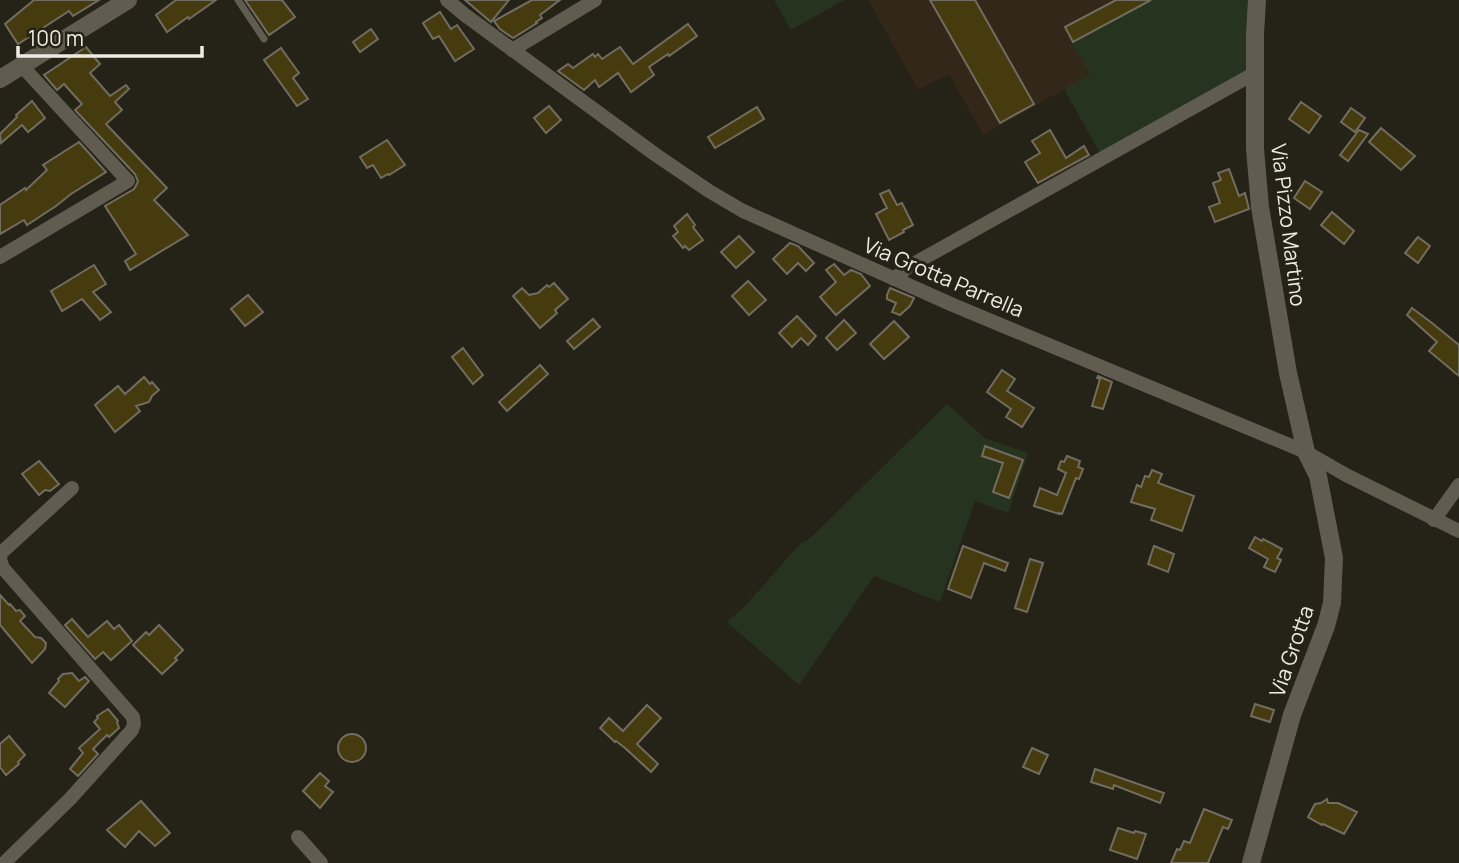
<svg xmlns="http://www.w3.org/2000/svg" width="1459" height="863" font-family="Manrope,sans-serif">
<style>
.industrial{fill:#322718}
.green{fill:#26341f}
.building{fill:#463a0f;stroke:#716d61;stroke-width:2}
.lines{fill:none;stroke-linecap:round;stroke-linejoin:round}
.service{stroke:#605c50;stroke-width:7}
.minor{stroke:#605c50;stroke-width:14}
.tertiary{stroke:#605c50;stroke-width:18}
.labels{text-anchor:middle;dominant-baseline:central;stroke-width:6;stroke-linejoin:round;paint-order:stroke}
.street-label{font-size:21px;fill:#edebe4;stroke:#252217}
</style>
<rect width="100%" height="100%" fill="#252217"/>
<!-- industrial -->
<path class="industrial" d="M868 0H1151L1072 43 1090 75 983 135 949 74 918 90Z"/>
<!-- green -->
<g class="green">
<path d="M774 0H844L791 30Z"/>
<path d="M1151 0H1253L1249 70 1101 155 1064 89 1090 75 1072 43Z"/>
<path d="M947 404 985 438 1028 453 1008 513 975 501 940 602 874 576 799 685 727 622 746 605 800 544 809 539Z"/>
</g>
<!-- building -->
<g class="building">
<path d="M34 0H99L73 16 69 11 18 44 5 24Z"/>
<path d="M176 0H216L189 19 188 17 167 32 156 15Z"/>
<path d="M245 0H282L295 17 269 35Z"/>
<path d="M465 0H509L491 22Z"/>
<path d="M532 0H560L540 15 542 18 536 22 537 23 513 38 500 29 494 21Z"/>
<path d="M930 0H975L1034 104 1000 123Z"/>
<path d="M1116 0H1151L1073 42 1065 27Z"/>
<path d="M440 12 451 29 457 25 474 49 455 61 439 36 433 39 423 23Z"/>
<path d="M688 24 697 36 669 56 668 54 649 67 654 75 631 92 618 73 599 87 595 80 584 90 558 71 568 64 573 68 593 54 595 57 598 54 602 59 620 47 633 64Z"/>
<path d="M371 29 378 39 360 52 353 42Z"/>
<path d="M86 47 100 64 90 73 110 96 126 85 129 89 115 102 122 110 106 124 167 188 154 200 188 235 130 270 125 261 136 254 105 206 134 189 138 182 137 179 135 174 75 110 82 104 64 84 57 90 44 75Z"/>
<path d="M281 48 299 73 293 78 308 99 297 106 264 60Z"/>
<path d="M32 101 45 118 28 132 22 125 1 143 0 134 17 117 16 115Z"/>
<path d="M1301 102 1321 116 1309 133 1289 119Z"/>
<path d="M549 106 561 120 546 133 534 118Z"/>
<path d="M757 107 764 119 715 148 708 137Z"/>
<path d="M1351 108 1365 118 1355 132 1341 122Z"/>
<path d="M1381 128 1415 156 1401 170 1369 142Z"/>
<path d="M1050 130 1066 158 1084 146 1089 155 1038 183 1025 162 1040 153 1032 141Z"/>
<path d="M1359 130 1368 134 1348 161 1340 155Z"/>
<path d="M387 140 405 165 389 175 388 174 381 178 373 165 367 168 360 157Z"/>
<path d="M79 142 106 172 71 194 56 206 27 225 24 220 0 234V205L25 188 26 190 47 170 43 165Z"/>
<path d="M1229 169 1239 196 1245 193 1249 209 1215 222 1209 207 1220 203 1213 183 1221 180 1218 173Z"/>
<path d="M1305 181 1322 192 1310 209 1294 198Z"/>
<path d="M889 190 897 205 902 203 913 225 903 230 904 232 889 240 876 214 887 208 880 194Z"/>
<path d="M1332 212 1354 231 1344 244 1321 225Z"/>
<path d="M687 214 695 225 693 227 703 240 689 250 685 246 683 248 673 236 678 232 674 226Z"/>
<path d="M739 236 754 252 736 268 721 252Z"/>
<path d="M1418 237 1430 246 1418 263 1405 253Z"/>
<path d="M790 243 798 246 814 263 806 271 798 263 787 274 773 259Z"/>
<path d="M834 264 844 275 851 270 861 274 870 286 836 315 820 297 836 282 826 270Z"/>
<path d="M94 265 106 284 93 292 111 312 100 320 82 299 62 311 51 291Z"/>
<path d="M748 281 766 300 749 315 732 296Z"/>
<path d="M554 283 568 299 555 310 557 313 540 328 513 296 522 288 529 295 538 293 547 285 549 287Z"/>
<path d="M890 288 914 298 910 306 900 315 892 312 896 303 887 299V295Z"/>
<path d="M248 295 263 312 245 326 231 309Z"/>
<path d="M1412 308 1432 323 1459 345V376L1429 351 1437 342 1407 315Z"/>
<path d="M797 316 816 336 808 345 801 338 792 347 779 333Z"/>
<path d="M593 319 600 327 574 349 567 341Z"/>
<path d="M844 320 856 333 837 350 826 338Z"/>
<path d="M894 321 909 337 884 359 870 344Z"/>
<path d="M463 348 483 375 473 384 452 357Z"/>
<path d="M540 365 548 374 507 411 499 402Z"/>
<path d="M1002 370 1015 379 1007 391 1034 408 1022 427 1006 417 1011 409 987 392Z"/>
<path d="M1098 376 1112 382 1103 409 1092 406 1100 379 1097 378Z"/>
<path d="M144 377 150 384 152 382 159 390 152 396 149 402 136 406 140 411 115 432 95 405 118 386 125 394Z"/>
<path d="M985 446 1023 460 1009 498 993 492 1003 463 982 456Z"/>
<path d="M1067 456 1080 461 1078 467 1083 469 1079 479 1076 478 1062 514 1059 513V514L1034 506 1040 488 1057 495 1066 473 1058 469 1061 461 1064 462Z"/>
<path d="M39 461 59 484 50 491 45 490 39 495 22 474Z"/>
<path d="M1152 470 1162 474 1158 483 1194 496 1182 531 1151 520 1155 509 1131 502 1137 485 1141 487 1145 476 1149 477Z"/>
<path d="M1255 537 1262 541 1263 539 1282 549 1277 558 1281 560 1275 572 1264 567 1268 559 1249 548Z"/>
<path d="M963 546 1008 563 1005 571 984 563 971 598 948 589Z"/>
<path d="M1154 546 1174 554 1168 572 1148 564Z"/>
<path d="M1030 559 1043 563 1027 612 1015 608Z"/>
<path d="M0 595 9 605 10 604 16 611 20 610 25 616 20 621 35 637 41 638 46 643 45 649 32 663 0 625Z"/>
<path d="M72 619 88 637 107 621 114 629 119 625 132 641 111 660 103 652 95 659 65 625Z"/>
<path d="M159 625 183 650 175 658 177 660 162 674 133 645 146 632 149 635Z"/>
<path d="M72 673 79 681 85 677 89 681 65 707 49 693 59 681 58 679 63 674Z"/>
<path d="M1255 704 1274 710 1270 722 1251 716Z"/>
<path d="M647 705 661 718 637 744 658 764 651 772 625 748 616 741 615 742 600 728 609 718 623 731Z"/>
<path d="M108 709 118 721 117 722 119 728 109 737 107 735 93 749 98 754 78 776 70 769 83 753 79 748 100 729 94 722 98 718 97 716Z"/>
<circle cx="352" cy="748" r="14"/>
<path d="M9 736 25 755 18 762 19 764 6 775 0 767V744Z"/>
<path d="M1032 748 1048 755 1039 774 1023 767Z"/>
<path d="M1095 769 1164 793 1160 803 1114 785 1113 789 1091 782Z"/>
<path d="M320 773 329 781 325 786 333 792 320 808 303 791Z"/>
<path d="M1327 799 1328 803H1338L1357 812 1344 834 1323 824 1322 825 1308 817 1315 804 1321 803Z"/>
<path d="M141 801 170 833 155 846 139 831 125 847 107 830Z"/>
<path d="M1204 809 1232 820 1228 829 1223 827 1208 863H1171L1177 849 1180 850 1184 841 1190 843Z"/>
<path d="M1118 828 1134 833 1135 831 1146 834 1137 859 1110 850Z"/>
</g>
<g class="lines">
<!-- service -->
<path class="service" d="M238 0 264 39"/>
<!-- minor -->
<g class="minor">
<path d="M447 0 465 15 656 155 709 191 743 211 953 305 1306 452 1346 475 1459 531"/>
<path d="M512 50 595 0"/>
<path d="M0 257 128 181 21 65"/>
<path d="M894 279 908 267 1255 73"/>
<path d="M1434 520 1459 485"/>
<path d="M0 560 3 568 133 717 134 724 132 730 70 799 4 863"/>
<path d="M0 560 1 553 72 488"/>
<path d="M298 837 321 863"/>
</g>
<!-- tertiary -->
<g class="tertiary">
<path d="M0 79 128 0"/>
<path d="M1251 863 1292 715 1326 626 1332 603 1334 558 1318 476 1306 452 1288 373 1260 207 1255 149V34L1257 0"/>
</g>
</g>
<g class="labels">
<!-- street labels -->
<g class="street-label">
<text transform="translate(1289 225) rotate(83)">Via Pizzo Martino</text>
<text transform="translate(944 277) rotate(23)">Via Grotta Parrella</text>
<text transform="translate(1291 651) rotate(-71)">Via Grotta</text>
</g>
</g>
<!-- scale -->
<path d="M18 46v10h184v-10" fill="none" stroke="#edebe4" stroke-width="3.5"/>
<text x="28" y="46" font-size="21" fill="#edebe4" stroke="#252217" stroke-width="5" paint-order="stroke">100 m</text>
</svg>
